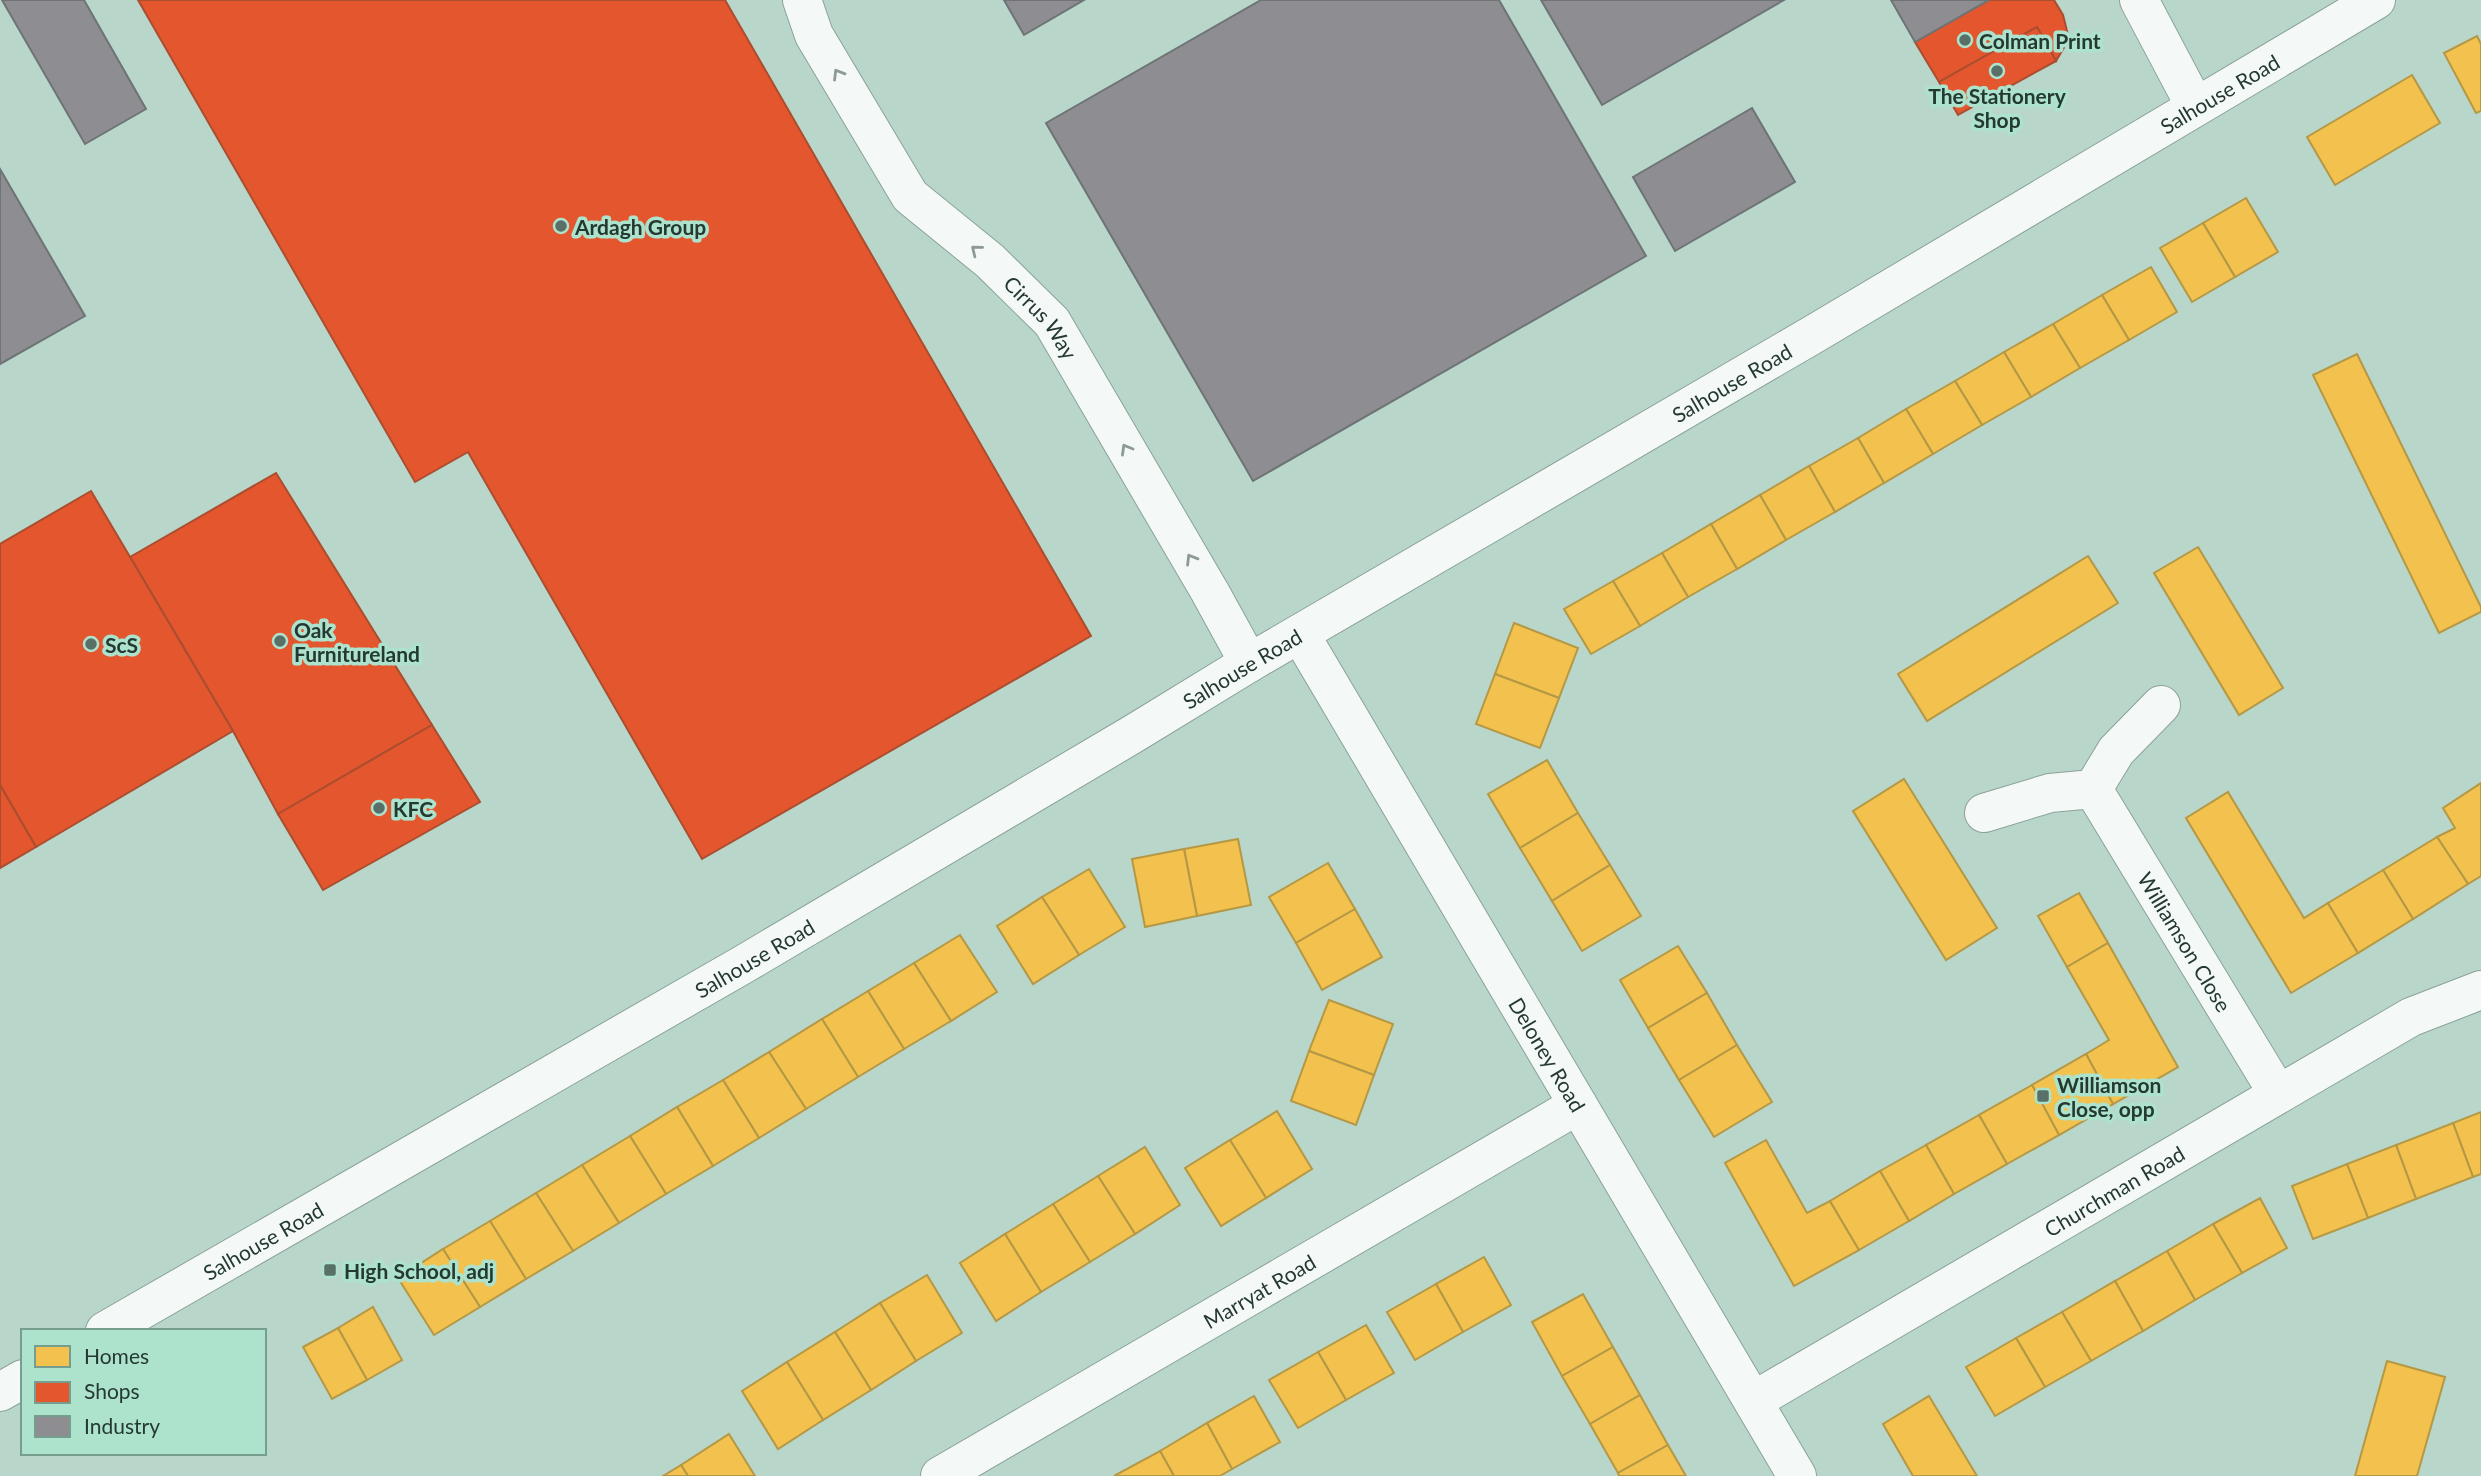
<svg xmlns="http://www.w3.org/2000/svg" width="2481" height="1476" font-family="Lato,sans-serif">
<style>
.homes{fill:#f2c14e;stroke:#b49845;stroke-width:2}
.shops{fill:#e4572e;stroke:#aa4e2f;stroke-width:2}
.industry{fill:#8d8d92;stroke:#6e7475;stroke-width:2}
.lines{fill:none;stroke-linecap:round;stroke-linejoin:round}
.street-casing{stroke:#8ba298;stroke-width:40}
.secondary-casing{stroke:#8ba298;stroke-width:40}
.street{stroke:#f4f9f7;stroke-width:38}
.secondary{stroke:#f4f9f7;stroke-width:38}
.oneway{stroke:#8c9994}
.poi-dot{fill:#587067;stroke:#ade2cd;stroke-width:2.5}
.labels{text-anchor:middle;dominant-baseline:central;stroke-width:7;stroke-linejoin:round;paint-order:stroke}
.poi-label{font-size:21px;font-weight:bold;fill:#243931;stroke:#ade2cd;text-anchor:start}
.street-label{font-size:21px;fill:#243931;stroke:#ade2cd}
</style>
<rect width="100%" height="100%" fill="#b9d6ca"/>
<!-- homes -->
<g class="homes">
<path d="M2477 36 2481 44V111L2476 113 2444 53Z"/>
<path d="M2412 75 2440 123 2335 185 2307 137Z"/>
<path d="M2246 198 2278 252 2235 277 2203 223Z"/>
<path d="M2203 223 2235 277 2192 302 2160 248Z"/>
<path d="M2151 267 2177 312 2129 340 2102 295Z"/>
<path d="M2102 295 2129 340 2080 368 2053 324Z"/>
<path d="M2053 324 2080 368 2031 397 2004 352Z"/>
<path d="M2004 352 2031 397 1982 425 1955 381Z"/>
<path d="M2357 354 2481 607V612L2439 633 2313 375Z"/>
<path d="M1955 381 1982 425 1933 454 1906 409Z"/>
<path d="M1906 409 1933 454 1884 483 1858 438Z"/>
<path d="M1858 438 1884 483 1835 512 1809 466Z"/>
<path d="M1809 466 1835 512 1786 540 1760 495Z"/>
<path d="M1760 495 1786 540 1737 569 1711 524Z"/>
<path d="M1711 524 1737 569 1688 597 1662 553Z"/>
<path d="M2198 547 2283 688 2239 715 2154 573Z"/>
<path d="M1662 553 1688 597 1640 626 1613 581Z"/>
<path d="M2088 556 2118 603 1927 721 1898 674Z"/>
<path d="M1613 581 1640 626 1591 654 1564 609Z"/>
<path d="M1514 623 1578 648 1559 698 1495 674Z"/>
<path d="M1495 674 1559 698 1540 748 1476 724Z"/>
<path d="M1547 760 1578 813 1520 848 1488 794Z"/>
<path d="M1904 779 1997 928 1946 960 1853 811Z"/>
<path d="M2481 783V876L2468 884 2437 837 2455 828 2443 808Z"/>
<path d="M2228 792 2304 918 2328 903 2358 953 2291 993 2186 818Z"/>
<path d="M1578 813 1610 865 1552 901 1520 848Z"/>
<path d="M2437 837 2468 884 2413 919 2383 870Z"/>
<path d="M1238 839 1251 905 1197 916 1184 849Z"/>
<path d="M1184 849 1197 916 1145 927 1132 859Z"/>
<path d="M1328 863 1355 909 1296 943 1269 897Z"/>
<path d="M1610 865 1641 916 1582 951 1552 901Z"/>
<path d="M1089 869 1125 927 1079 955 1042 897Z"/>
<path d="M2383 870 2413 919 2358 953 2328 903Z"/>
<path d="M2079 893 2108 943 2067 967 2038 916Z"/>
<path d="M1042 897 1079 955 1033 984 997 926Z"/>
<path d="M1355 909 1382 957 1322 990 1296 943Z"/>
<path d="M960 935 997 992 951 1021 914 963Z"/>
<path d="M2108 943 2178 1067 2113 1104 2086 1054 2109 1040 2067 967Z"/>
<path d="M1678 946 1707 993 1648 1028 1620 980Z"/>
<path d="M914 963 951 1021 904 1049 868 991Z"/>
<path d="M868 991 904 1049 858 1077 822 1019Z"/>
<path d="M1707 993 1737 1045 1679 1080 1648 1028Z"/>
<path d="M1329 1000 1393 1024 1374 1075 1309 1051Z"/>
<path d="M822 1019 858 1077 806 1109 769 1052Z"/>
<path d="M1737 1045 1772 1102 1714 1137 1679 1080Z"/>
<path d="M1309 1051 1374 1075 1356 1125 1291 1101Z"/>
<path d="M769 1052 806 1109 759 1138 723 1080Z"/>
<path d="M2086 1054 2113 1104 2059 1135 2032 1085Z"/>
<path d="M723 1080 759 1138 713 1166 677 1107Z"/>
<path d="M2032 1085 2059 1135 2007 1164 1979 1115Z"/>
<path d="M677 1107 713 1166 666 1194 630 1136Z"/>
<path d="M1277 1111 1312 1169 1266 1198 1230 1140Z"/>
<path d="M2481 1112V1174L2473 1177 2453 1123Z"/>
<path d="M1979 1115 2007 1164 1954 1194 1926 1145Z"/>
<path d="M2453 1123 2473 1177 2416 1199 2396 1145Z"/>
<path d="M630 1136 666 1194 619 1223 582 1165Z"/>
<path d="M1230 1140 1266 1198 1221 1226 1185 1168Z"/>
<path d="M1766 1140 1807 1213 1830 1201 1859 1250 1794 1286 1725 1163Z"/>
<path d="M1926 1145 1954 1194 1909 1221 1880 1171Z"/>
<path d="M2396 1145 2416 1199 2368 1218 2347 1164Z"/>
<path d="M1145 1147 1180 1205 1135 1234 1098 1176Z"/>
<path d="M2347 1164 2368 1218 2313 1239 2292 1186Z"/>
<path d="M582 1165 619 1223 573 1251 536 1193Z"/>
<path d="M1880 1171 1909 1221 1859 1250 1830 1201Z"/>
<path d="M1098 1176 1135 1234 1090 1262 1053 1204Z"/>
<path d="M536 1193 573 1251 526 1279 490 1221Z"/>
<path d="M2260 1198 2287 1248 2242 1273 2213 1224Z"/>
<path d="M1053 1204 1090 1262 1041 1292 1005 1234Z"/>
<path d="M490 1221 526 1279 480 1307 443 1249Z"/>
<path d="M2213 1224 2242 1273 2195 1300 2167 1251Z"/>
<path d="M1005 1234 1041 1292 996 1321 960 1263Z"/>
<path d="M443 1249 480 1307 434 1335 398 1278Z"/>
<path d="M2167 1251 2195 1300 2143 1331 2115 1281Z"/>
<path d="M1484 1257 1511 1305 1463 1332 1436 1284Z"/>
<path d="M927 1275 962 1333 916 1361 880 1303Z"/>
<path d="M2115 1281 2143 1331 2091 1361 2062 1312Z"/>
<path d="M1436 1284 1463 1332 1415 1360 1387 1312Z"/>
<path d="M1583 1294 1613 1347 1562 1376 1532 1322Z"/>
<path d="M880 1303 916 1361 871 1390 835 1332Z"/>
<path d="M373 1307 402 1360 367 1380 338 1328Z"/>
<path d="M2062 1312 2091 1361 2045 1387 2016 1338Z"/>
<path d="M1366 1325 1394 1373 1346 1400 1318 1352Z"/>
<path d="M338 1328 367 1380 332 1399 303 1347Z"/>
<path d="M835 1332 871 1390 823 1420 787 1362Z"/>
<path d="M2016 1338 2045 1387 1995 1416 1966 1367Z"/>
<path d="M1613 1347 1640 1395 1590 1424 1562 1376Z"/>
<path d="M1318 1352 1346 1400 1298 1428 1269 1380Z"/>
<path d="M2387 1361 2445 1377 2417 1476H2355Z"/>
<path d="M787 1362 823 1420 778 1449 742 1391Z"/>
<path d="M1640 1395 1668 1445 1618 1473 1590 1424Z"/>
<path d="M1254 1396 1280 1442 1232 1469 1207 1423Z"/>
<path d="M1929 1396 1977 1476H1913L1883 1424Z"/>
<path d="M1207 1423 1232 1469 1220 1476H1174L1160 1451Z"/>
<path d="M729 1434 755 1476H688L681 1465Z"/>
<path d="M1668 1445 1686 1476H1619L1618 1473Z"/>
<path d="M1160 1451 1174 1476H1114Z"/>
<path d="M681 1465 688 1476H663Z"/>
</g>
<!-- shops -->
<g class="shops">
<path d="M138 0H725L1091 636 702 859 468 452 415 482Z"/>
<path d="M1989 0H2054L2063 15 2069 39 2056 61 2037 27 1939 82 1915 42Z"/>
<path d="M2037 27 2056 61 1958 115 1939 82Z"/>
<path d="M276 473 432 725 278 814 233 731 130 557Z"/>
<path d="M91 491 233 731 36 847 0 785V544Z"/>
<path d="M432 725 480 802 323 890 278 814Z"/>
<path d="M0 785 36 847 0 868Z"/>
</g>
<!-- industry -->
<g class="industry">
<path d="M2 0H84L146 109 85 144Z"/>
<path d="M1004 0H1084L1024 35Z"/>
<path d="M1261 0H1499L1646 256 1253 481 1046 123Z"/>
<path d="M1541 0H1784L1602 105Z"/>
<path d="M1891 0H1989L1915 42Z"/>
<path d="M1752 108 1795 182 1675 251 1633 177Z"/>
<path d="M0 169 85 316 0 364Z"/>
</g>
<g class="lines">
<!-- street casing -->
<g class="street-casing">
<g id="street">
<path id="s1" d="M802 0 814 35 910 196 990 261 1052 322 1210 592 1249 663"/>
<path d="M2139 0 2195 106"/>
<path id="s2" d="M1300 634 1797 1476"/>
<path id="s3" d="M2161 705 2116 751 2093 789 2278 1094"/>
<path d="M1984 813 2050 793 2093 789"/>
<path id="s4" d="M1753 1401 2411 1017 2481 990"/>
<path id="s5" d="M940 1476 1578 1105"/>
</g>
</g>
<!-- secondary casing -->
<g class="secondary-casing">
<g id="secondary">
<path id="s6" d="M105 1331 744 964 1133 734 1249 663 1814 334 2376 0"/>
<path d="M0 1392 23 1379"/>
</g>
</g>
<!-- street -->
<use href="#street" class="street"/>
<!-- secondary -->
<use href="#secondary" class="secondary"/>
</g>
<!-- one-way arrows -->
<defs><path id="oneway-chevron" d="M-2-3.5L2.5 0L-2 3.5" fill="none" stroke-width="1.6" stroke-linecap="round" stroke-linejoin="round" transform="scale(1.75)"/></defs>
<g class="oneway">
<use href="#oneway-chevron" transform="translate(838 74) rotate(-121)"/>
<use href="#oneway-chevron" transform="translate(976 250) rotate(-141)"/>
<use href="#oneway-chevron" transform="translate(1126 449) rotate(-120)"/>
<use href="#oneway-chevron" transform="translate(1191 559) rotate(-121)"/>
</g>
<!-- markers -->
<g class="poi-dot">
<circle cx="1965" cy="40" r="7"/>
<circle cx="1997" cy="71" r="7"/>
<circle cx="561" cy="226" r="7"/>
<circle cx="280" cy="641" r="7"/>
<circle cx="91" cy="644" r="7"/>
<circle cx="379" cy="808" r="7"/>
<rect x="2036" y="1089" width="14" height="14" rx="3.5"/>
<rect x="323" y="1263" width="14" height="14" rx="3.5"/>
</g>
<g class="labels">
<!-- poi labels -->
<g class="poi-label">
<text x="1979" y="40">Colman Print</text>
<text x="1997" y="95" text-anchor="middle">The Stationery<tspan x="1997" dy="24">Shop</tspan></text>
<text x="575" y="226">Ardagh Group</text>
<text x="294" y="629">Oak<tspan x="294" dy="24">Furnitureland</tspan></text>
<text x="105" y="644">ScS</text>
<text x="393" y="808">KFC</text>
<text x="2057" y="1084">Williamson<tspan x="2057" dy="24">Close, opp</tspan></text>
<text x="344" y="1270">High School, adj</text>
</g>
<!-- street labels -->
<g class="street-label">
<text stroke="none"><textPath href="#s6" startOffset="2450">Salhouse Road</textPath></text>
<text stroke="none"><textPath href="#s1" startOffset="404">Cirrus Way</textPath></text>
<text stroke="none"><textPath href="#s6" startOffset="1883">Salhouse Road</textPath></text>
<text stroke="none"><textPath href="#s6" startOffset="1316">Salhouse Road</textPath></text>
<text stroke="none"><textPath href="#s3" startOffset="287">Williamson Close</textPath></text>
<text stroke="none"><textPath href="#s6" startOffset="749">Salhouse Road</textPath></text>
<text stroke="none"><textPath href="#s2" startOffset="488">Deloney Road</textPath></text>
<text stroke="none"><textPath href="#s4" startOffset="418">Churchman Road</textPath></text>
<text stroke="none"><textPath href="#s6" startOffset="182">Salhouse Road</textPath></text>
<text stroke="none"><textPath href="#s5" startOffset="369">Marryat Road</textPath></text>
</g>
</g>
<!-- legend -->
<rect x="21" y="1329" width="245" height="126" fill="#ade2cd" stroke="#769e8f" stroke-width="2"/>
<rect x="35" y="1346" width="35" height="21" fill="#f2c14e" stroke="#769e8f" stroke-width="2"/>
<text x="84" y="1364" font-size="21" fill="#243931">Homes</text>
<rect x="35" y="1382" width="35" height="21" fill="#e4572e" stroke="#769e8f" stroke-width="2"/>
<text x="84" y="1399" font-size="21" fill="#243931">Shops</text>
<rect x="35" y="1416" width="35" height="21" fill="#8d8d92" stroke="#769e8f" stroke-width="2"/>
<text x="84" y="1434" font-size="21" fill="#243931">Industry</text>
</svg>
